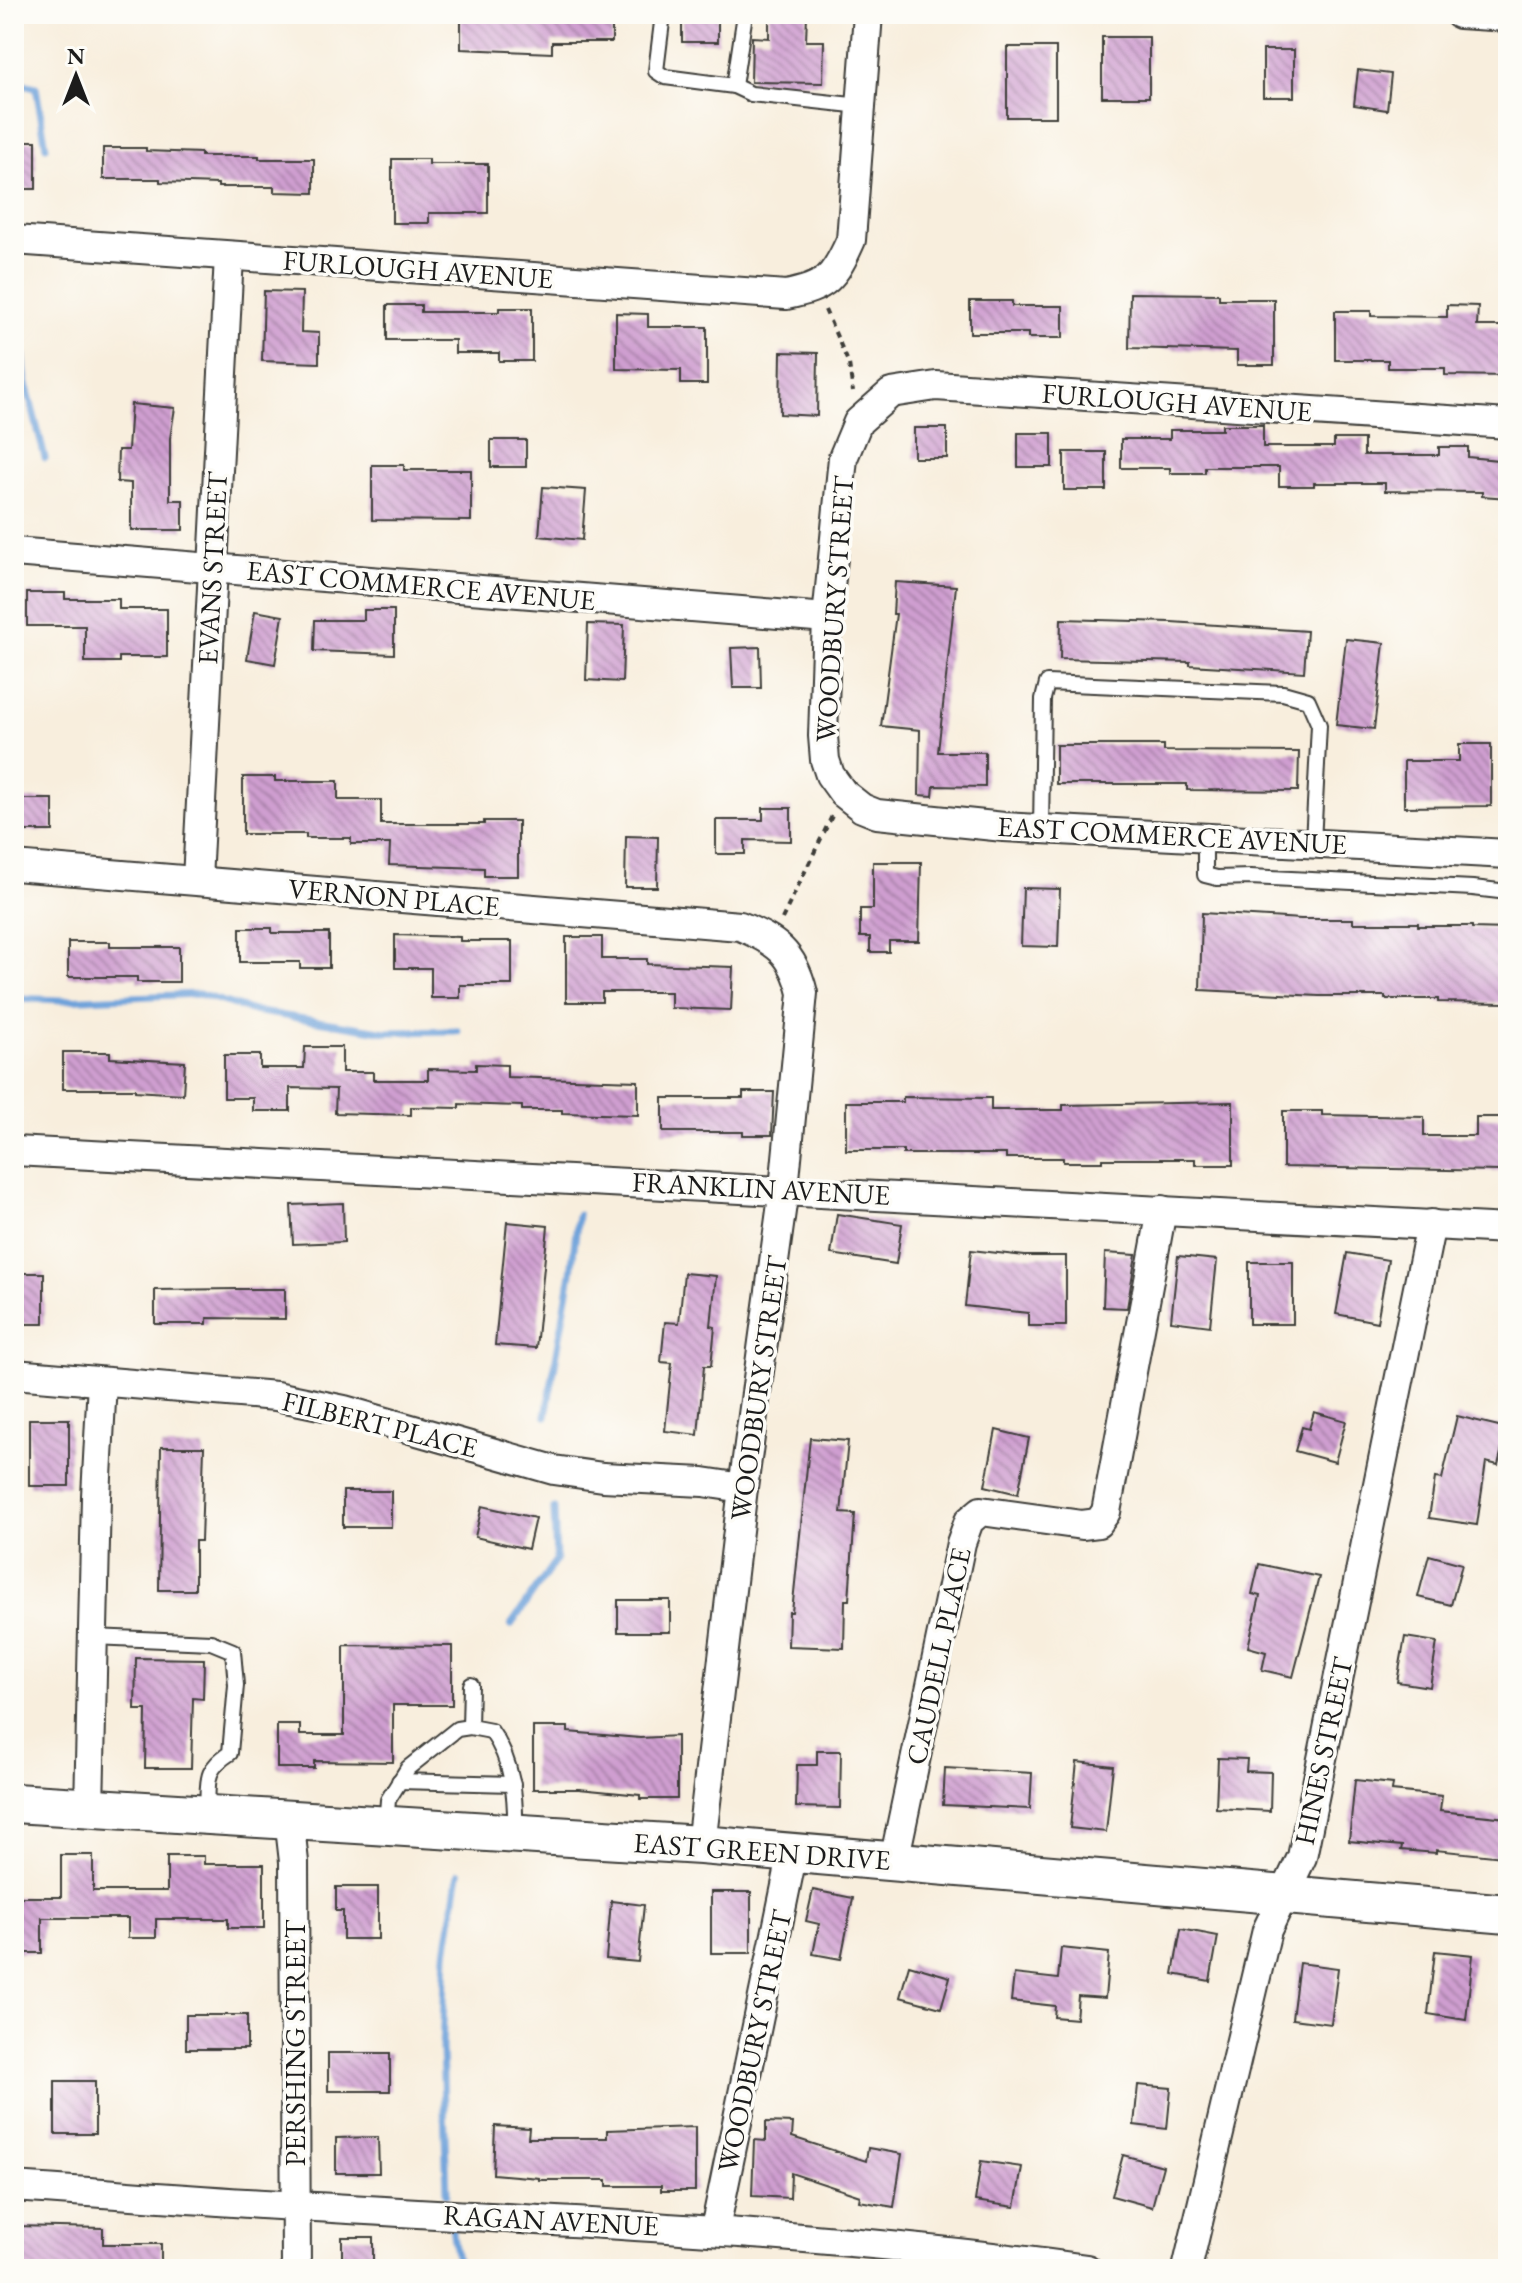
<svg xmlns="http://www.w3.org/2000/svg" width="1522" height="2283" font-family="'EB Garamond',serif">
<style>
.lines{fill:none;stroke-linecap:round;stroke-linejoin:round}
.stream{stroke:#6ea2da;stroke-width:7}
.building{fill:url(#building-back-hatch)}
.lane-casing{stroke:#3d3c39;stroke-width:18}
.street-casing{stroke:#3d3c39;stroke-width:32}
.secondary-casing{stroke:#3d3c39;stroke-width:42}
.path{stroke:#3d3c39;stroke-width:4;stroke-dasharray:6 6;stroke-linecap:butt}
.lane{stroke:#fff;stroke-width:14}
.street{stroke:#fff;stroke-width:28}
.secondary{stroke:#fff;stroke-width:38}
.labels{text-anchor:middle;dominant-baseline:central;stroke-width:7;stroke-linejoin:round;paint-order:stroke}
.street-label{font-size:28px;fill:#1c1c1c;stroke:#fdfcf7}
</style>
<defs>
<pattern id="building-back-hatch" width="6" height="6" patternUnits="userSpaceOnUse" patternTransform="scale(2)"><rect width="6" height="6" fill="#cf9ed0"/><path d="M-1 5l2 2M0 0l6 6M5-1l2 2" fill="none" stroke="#a780a8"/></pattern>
</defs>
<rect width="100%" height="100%" fill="#fdfcf7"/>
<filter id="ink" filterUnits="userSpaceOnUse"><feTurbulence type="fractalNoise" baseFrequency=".0125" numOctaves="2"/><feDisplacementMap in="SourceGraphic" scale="16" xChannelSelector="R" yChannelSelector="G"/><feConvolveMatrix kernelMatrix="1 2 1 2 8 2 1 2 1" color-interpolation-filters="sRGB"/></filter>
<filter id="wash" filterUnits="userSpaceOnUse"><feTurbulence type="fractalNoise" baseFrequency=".006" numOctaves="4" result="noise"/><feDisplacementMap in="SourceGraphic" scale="32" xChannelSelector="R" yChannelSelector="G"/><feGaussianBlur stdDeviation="1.8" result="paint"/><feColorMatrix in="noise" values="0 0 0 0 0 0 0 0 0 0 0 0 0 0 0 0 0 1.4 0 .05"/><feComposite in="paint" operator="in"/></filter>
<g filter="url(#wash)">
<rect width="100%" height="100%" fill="#f8eedd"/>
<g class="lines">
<!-- stream -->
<g class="stream">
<path d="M14 82 36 87 46 147"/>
<path d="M16 291 26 383 45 458"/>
<path d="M14 998 61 1000 199 994 253 1011 387 1032 458 1031"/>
<path d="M546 1416 571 1273 578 1215"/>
<path d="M511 1625 556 1560 554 1509"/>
<path d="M447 2194 442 2048 446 1953 459 1873"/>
<path d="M452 2226 458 2269"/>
</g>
</g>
<g id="blocks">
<!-- building -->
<g class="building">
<path d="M461 14H612V42H552V53L461 49Z"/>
<rect x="682" y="14" width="36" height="28"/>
<path d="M769 14H807L806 41H824L823 83 751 82 752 37 769 38Z"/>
<rect x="1102" y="37" width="47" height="60"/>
<rect x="1007" y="47" width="49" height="70"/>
<rect x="1263" y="50" width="31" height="47"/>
<path d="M1358 70 1391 74 1387 110 1354 105Z"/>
<rect x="14" y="141" width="22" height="48"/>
<path d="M103 148H146V151L201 153V156H259V159H314V193L274 192V187H218V184L160 182V179H103Z"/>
<path d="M392 159H429V164H488V213H429V223H392Z"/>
<path d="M264 291 302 292 301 332 319 333V363L262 361Z"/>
<path d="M1130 293 1219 294V299H1274V365H1237V351L1129 348Z"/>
<path d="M970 301H1012V306H1063V338H1028V333H970Z"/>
<path d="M387 305H421V312H499V308H532V361H499V353H455V340H387Z"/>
<path d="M1447 305 1478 306 1477 326H1508V376L1445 375V368H1388V360H1335V311H1371V316L1447 317Z"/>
<path d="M616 313 648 314V327H707V384H681V370L616 369Z"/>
<path d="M781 352 818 353 817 416 780 414Z"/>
<path d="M131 404 175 408 170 438V500H183V530H131V483L117 482 118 450H128Z"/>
<path d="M1222 425H1263V447H1334V439H1364V455H1439V447H1468V457L1508 461V498L1482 496V492L1385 491V483H1314V486H1279V467H1205V473H1170V468H1121V439H1170V430H1222Z"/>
<rect x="914" y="428" width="33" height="30"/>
<rect x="1018" y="433" width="34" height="34"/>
<rect x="491" y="440" width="35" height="27"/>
<rect x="1064" y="452" width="42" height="38"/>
<path d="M372 465H404V470H471V521L372 520Z"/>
<path d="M543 487 586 490 582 540 539 536Z"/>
<path d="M895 582 956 586 938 752H985V787L934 786 933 796 919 795 920 730 881 726 896 614H893Z"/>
<path d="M27 593H65V599H119V609H167V657H119V662H85V626H27Z"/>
<path d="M364 610H394V654L314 651 315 620H364Z"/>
<path d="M255 611 283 616 275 664 247 659Z"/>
<path d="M1061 619 1171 622 1307 631 1304 672 1190 665V662L1060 659Z"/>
<path d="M588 624 624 625 622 682 586 680Z"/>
<path d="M1346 639 1384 643 1374 729 1336 725Z"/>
<path d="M760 647 761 688H733L731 648Z"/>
<path d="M1459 744H1491V806L1404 807V761H1459Z"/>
<path d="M1056 745H1164V751L1299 752 1298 791 1187 790V784H1056Z"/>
<path d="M243 777H275V781H338V800H381V824H484V821H518V876H484V868L389 865 390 844H351V838H306V834H243Z"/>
<rect x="16" y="799" width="37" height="32"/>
<path d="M763 808H791V841L745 840V854H716V820H763Z"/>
<path d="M626 836 658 837 657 887H625Z"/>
<path d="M873 862H921L919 941H889V952H870V937H860V909H873Z"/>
<path d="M1023 888 1060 889 1058 947 1021 946Z"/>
<path d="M1202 913 1301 919H1353V923H1418V926H1472V928L1508 929V1003L1438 1002V999H1385V996H1319L1200 990Z"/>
<path d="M240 928H272V933H329V968H300V962H240Z"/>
<path d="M395 935 460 937V941H512V985H460V998H431V968H395Z"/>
<path d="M566 937H602V959H647V964L733 967 731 1010 671 1008V992H602V1002H566Z"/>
<path d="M68 942H110V947H179V982H137V977H68Z"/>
<path d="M305 1047H342V1072H373V1080H428V1069L476 1070V1064L507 1065V1077L638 1081V1115L562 1113V1110H522V1106L459 1104V1108L411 1107V1115L335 1113 336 1089 290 1088V1111H253V1098H224V1055H260V1068H304Z"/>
<path d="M63 1052H110V1058L185 1062 183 1094 135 1091V1089H63Z"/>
<path d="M743 1092H774L772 1135H743V1132H663V1098H743Z"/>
<path d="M903 1097 991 1098V1110H1063V1105L1233 1102V1165H1195V1159H1102V1162H1063V1158H1006V1154H903V1150H846V1102H903Z"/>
<path d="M1283 1111H1322V1115L1424 1117V1136H1476V1117H1501V1171L1283 1167Z"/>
<path d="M343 1203 344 1242 293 1244 291 1205Z"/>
<path d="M837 1214 902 1224 896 1264 831 1254Z"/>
<path d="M507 1222 548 1226 536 1348 495 1345Z"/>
<path d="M971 1250 1025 1256H1066V1326H1028V1313L965 1306Z"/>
<path d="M1105 1253 1136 1255 1127 1308 1103 1307Z"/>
<path d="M1347 1253 1388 1260 1377 1322 1336 1314Z"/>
<path d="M1178 1256 1217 1260 1210 1326 1171 1321Z"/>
<rect x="1249" y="1262" width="44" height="62"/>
<rect x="14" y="1273" width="30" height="51"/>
<path d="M684 1273 716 1276 711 1326 715 1327 711 1366H704L698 1435 665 1431 672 1363 661 1362 665 1322 679 1323Z"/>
<path d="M238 1289H285V1319L207 1318V1324H155V1290Z"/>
<path d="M1314 1412 1346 1421 1335 1462 1295 1451 1302 1427 1309 1429Z"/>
<path d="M1457 1416 1507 1428 1498 1465 1486 1462 1477 1525 1429 1518 1435 1478 1442 1479Z"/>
<rect x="29" y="1419" width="40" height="67"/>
<path d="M996 1430 1029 1438 1018 1494 985 1486Z"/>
<path d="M810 1438 848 1441 841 1513 855 1514 849 1600H845L844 1648 788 1646 789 1612H792Z"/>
<path d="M161 1447H204L201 1541H195V1590H159Z"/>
<rect x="343" y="1491" width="48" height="36"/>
<path d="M482 1506 535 1518 528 1549 475 1537Z"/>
<path d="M1429 1555 1462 1564 1451 1605 1418 1597Z"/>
<path d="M1259 1564 1319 1577 1293 1677 1262 1670 1266 1652 1248 1647 1260 1596 1252 1594Z"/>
<rect x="618" y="1600" width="52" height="32"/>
<path d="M1405 1637 1437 1642 1430 1687 1397 1682Z"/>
<path d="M344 1645 452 1646V1705H393V1762L314 1761V1768H277V1725H300V1735H344Z"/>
<path d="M136 1658 204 1659 203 1699 193 1698 191 1768H145L146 1710H135Z"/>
<path d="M533 1727H568V1732L640 1738 677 1736V1799H640V1795L579 1789H533Z"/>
<path d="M817 1751H841L840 1808 796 1807 797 1765H817Z"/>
<path d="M1218 1758 1247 1759 1246 1771 1271 1772 1270 1811 1216 1808Z"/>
<path d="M1077 1762 1113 1766 1106 1832 1070 1828Z"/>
<path d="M945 1768 1032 1773 1030 1809 943 1805Z"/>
<path d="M1355 1780 1393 1784 1392 1791 1442 1796 1440 1811 1507 1818 1503 1857 1436 1850V1853L1401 1850 1402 1846 1349 1841Z"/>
<path d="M61 1855H93V1891H167V1856H204V1864H264V1928H228V1919H156V1938H128V1918H42V1953H14V1897H61Z"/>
<path d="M336 1887H378V1939H343V1911H336Z"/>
<path d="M813 1890 853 1898 841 1959 813 1954 819 1924 806 1921Z"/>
<rect x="711" y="1892" width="40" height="61"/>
<path d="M611 1901 644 1905 638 1962 606 1959Z"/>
<path d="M1181 1929 1218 1936 1210 1981 1173 1974Z"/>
<path d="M1061 1948 1109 1953 1105 1998 1078 1996 1076 2019 1054 2017 1055 2006 1011 2001 1014 1974 1058 1979Z"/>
<path d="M1435 1951 1473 1955 1466 2020 1428 2014Z"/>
<path d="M1299 1963 1338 1968 1331 2024 1292 2019Z"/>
<path d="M909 1965 950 1977 941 2008 900 1997Z"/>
<rect x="186" y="2015" width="61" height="34"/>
<rect x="328" y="2053" width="62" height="38"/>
<rect x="55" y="2081" width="40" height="53"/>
<path d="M1138 2085 1171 2088 1167 2129 1134 2125Z"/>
<path d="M766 2122 793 2123 792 2137 866 2161 868 2148 902 2154 894 2207 859 2201 860 2196 791 2173 790 2198 752 2196 754 2140 766 2141Z"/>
<path d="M495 2126 529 2128 528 2138H607V2130L695 2127V2191H661V2186H607V2180H539V2178L493 2174Z"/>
<path d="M378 2137 379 2173H336V2138Z"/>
<path d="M1123 2155 1163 2166 1152 2207 1112 2196Z"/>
<path d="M981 2161 1022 2167 1015 2207 975 2201Z"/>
<path d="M14 2226 103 2228V2244H161V2269H14Z"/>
<rect x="342" y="2237" width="31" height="32"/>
</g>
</g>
</g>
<g filter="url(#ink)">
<use href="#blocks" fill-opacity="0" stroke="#3d3c39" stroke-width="2"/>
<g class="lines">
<!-- lane casing -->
<g class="lane-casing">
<g id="lane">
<path d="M663 14 656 71 665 77 734 86 751 94 861 106"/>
<path d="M734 86 745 14"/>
<path d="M1041 829 1043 699 1047 683 1283 693 1308 700 1319 725 1313 843"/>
<path d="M1205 838V875L1217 878 1250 877 1473 888 1508 892"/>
<path d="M93 1637 211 1642 233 1651 236 1685 230 1753C202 1771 209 1783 207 1814"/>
<path d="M470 1727 471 1685"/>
<path d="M399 1781 513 1784"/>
<path d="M386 1825 388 1800 408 1768 457 1729 470 1727 491 1731C513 1761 516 1798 515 1833"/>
</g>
</g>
<!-- street casing -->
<g class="street-casing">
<g id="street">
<path d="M1459 14 1508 17"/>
<path d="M14 240 786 295C827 287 834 278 851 240L868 14"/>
<path d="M1508 424 936 386 891 393 858 422 843 458 827 618 823 736 825 760 830 775 843 793 862 808 877 814 1004 827 1508 854"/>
<path d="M14 552 827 618"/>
<path d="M14 866 740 926C776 941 793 952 803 993L784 1189 743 1488 701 1845"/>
<path d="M197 880 229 256"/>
<path d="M14 1151 1508 1229"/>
<path d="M14 1374 276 1396 344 1410 554 1470 603 1477 703 1482 743 1488"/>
<path d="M89 1808 96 1496 102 1382"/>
<path d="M289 1818 294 1862 296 2269"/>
<path d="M894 1861 961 1543 969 1521 981 1511 1082 1525 1098 1523 1106 1512 1162 1210"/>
<path d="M14 2187C109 2193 203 2201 298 2206 562 2222 825 2232 1087 2269"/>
<path d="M715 2229 793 1852"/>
<path d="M1187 2269 1267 1930 1302 1857 1431 1224"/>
</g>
</g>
<!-- secondary casing -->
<g class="secondary-casing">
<path id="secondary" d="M14 1803 701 1845 1508 1914"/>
</g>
<!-- path -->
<g class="path">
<path d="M825 310 849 364 853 392"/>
<path d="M782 919 832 816"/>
</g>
<!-- lane -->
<use href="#lane" class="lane"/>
<!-- street -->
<use href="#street" class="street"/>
<!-- secondary -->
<use href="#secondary" class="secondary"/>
</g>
</g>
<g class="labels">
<!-- street labels -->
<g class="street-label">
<text transform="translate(418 269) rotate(4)">FURLOUGH AVENUE</text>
<text transform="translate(1177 402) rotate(4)">FURLOUGH AVENUE</text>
<text transform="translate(212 568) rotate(-87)">EVANS STREET</text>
<text transform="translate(421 585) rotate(5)">EAST COMMERCE AVENUE</text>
<text transform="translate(834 609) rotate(-86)">WOODBURY STREET</text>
<text transform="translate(1172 835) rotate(3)">EAST COMMERCE AVENUE</text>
<text transform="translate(394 897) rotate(5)">VERNON PLACE</text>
<text transform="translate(761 1188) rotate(3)">FRANKLIN AVENUE</text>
<text transform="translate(758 1388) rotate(-82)">WOODBURY STREET</text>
<text transform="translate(380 1424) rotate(14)">FILBERT PLACE</text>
<text transform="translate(938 1656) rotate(-78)">CAUDELL PLACE</text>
<text transform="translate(1323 1751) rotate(-78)">HINES STREET</text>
<text transform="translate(762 1851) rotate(4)">EAST GREEN DRIVE</text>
<text transform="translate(754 2041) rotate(-78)">WOODBURY STREET</text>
<text transform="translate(295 2043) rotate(-90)">PERSHING STREET</text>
<text transform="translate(551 2220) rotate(3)">RAGAN AVENUE</text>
</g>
</g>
<!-- margin -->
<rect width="1522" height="2283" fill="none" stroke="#fdfcf7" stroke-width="48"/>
<!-- north arrow -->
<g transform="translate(76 76)" stroke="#fdfcf7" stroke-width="6" paint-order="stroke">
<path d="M0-6L14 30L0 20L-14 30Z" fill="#1c1c1c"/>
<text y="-12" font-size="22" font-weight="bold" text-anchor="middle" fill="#1c1c1c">N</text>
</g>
</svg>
